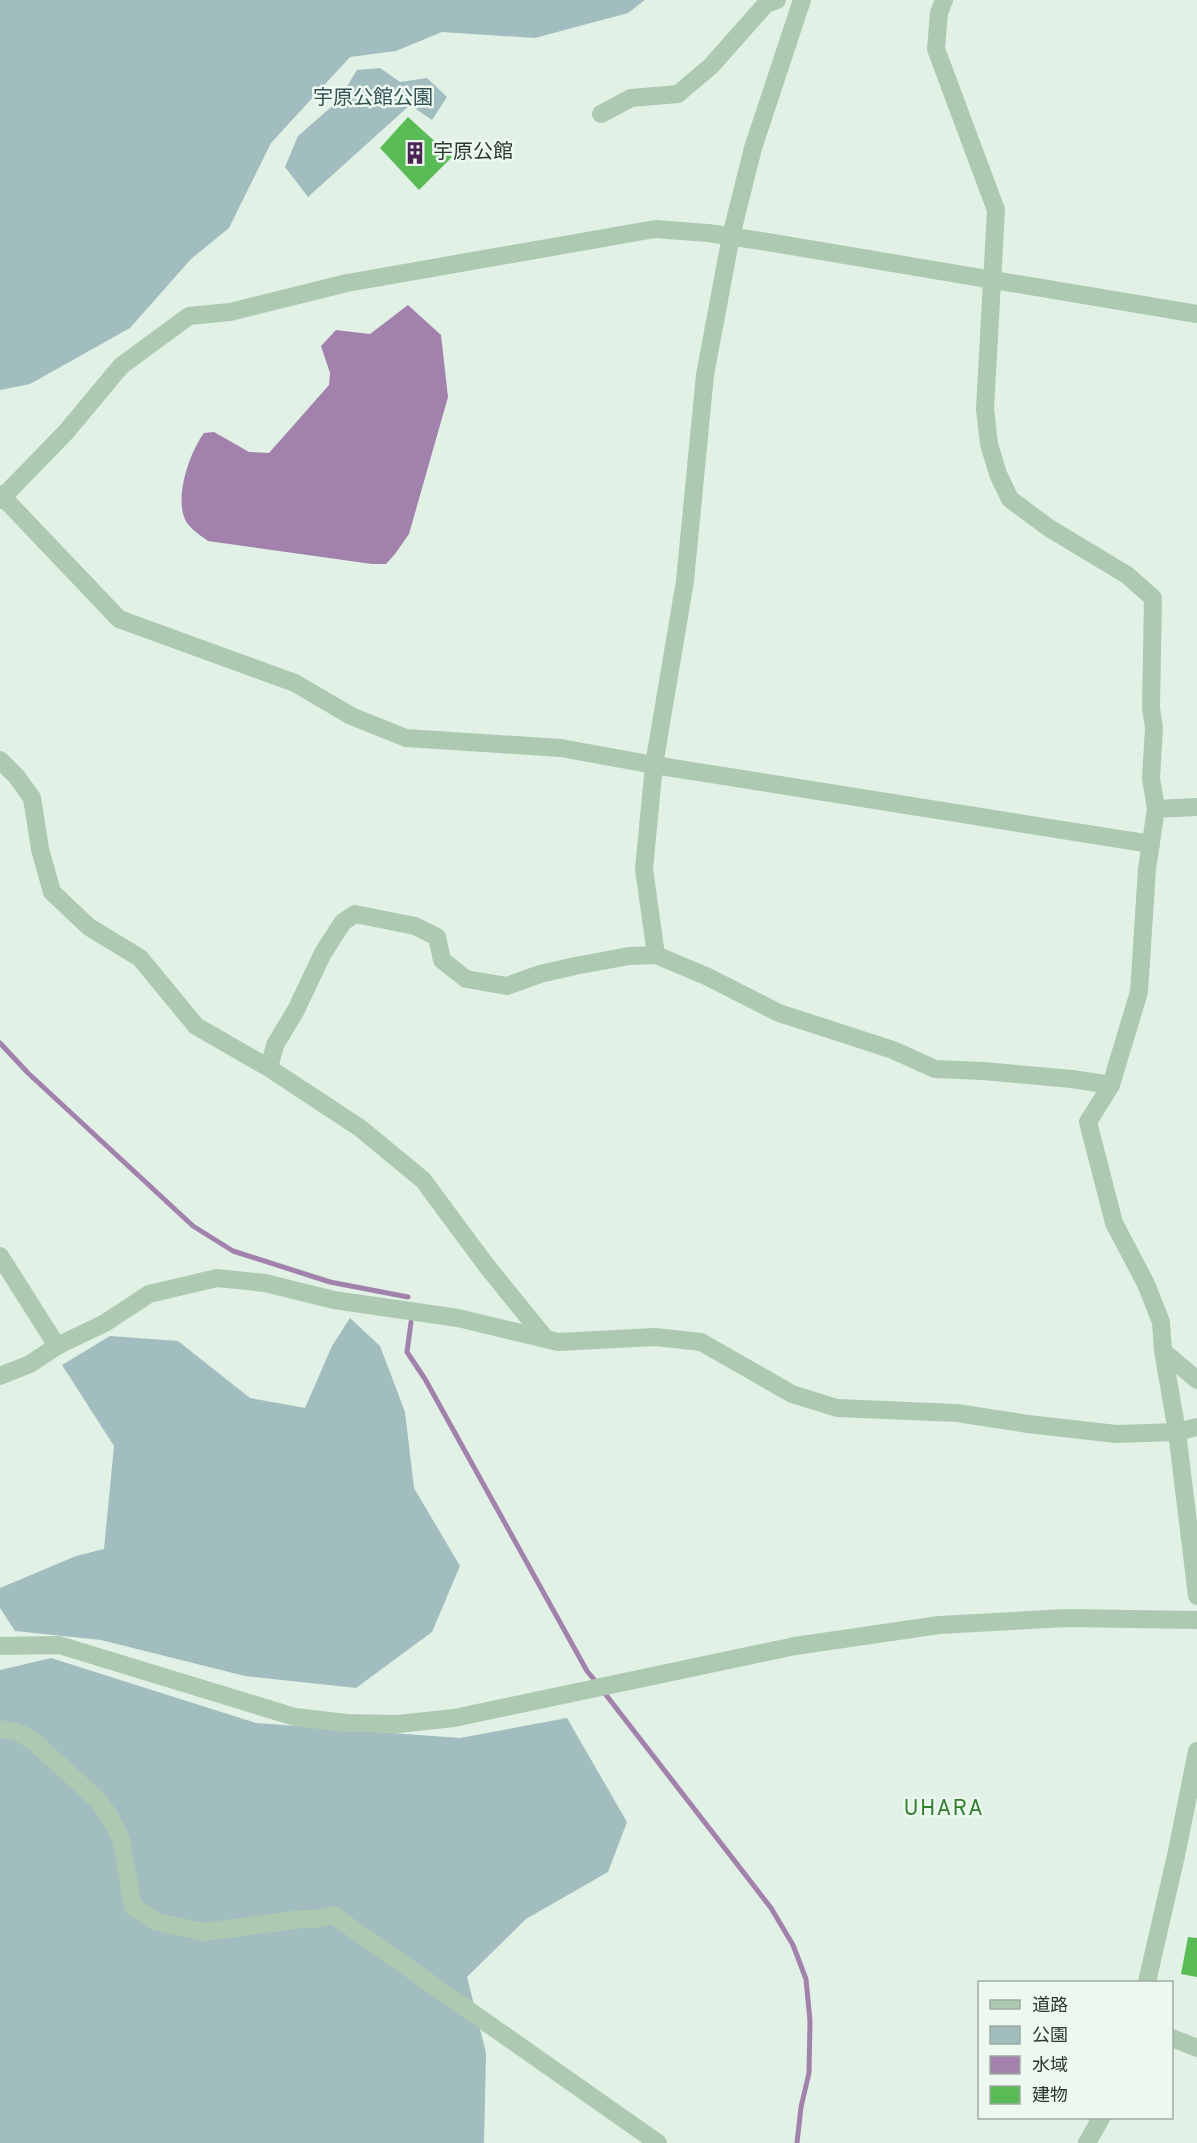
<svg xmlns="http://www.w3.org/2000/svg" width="1197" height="2143" font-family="Overpass,'Noto Sans JP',sans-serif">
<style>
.green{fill:#a2bdbf}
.water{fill:#a282ac}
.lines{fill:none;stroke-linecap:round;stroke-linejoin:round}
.stream{stroke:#a282ac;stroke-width:5}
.building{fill:#59bb55}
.minor{stroke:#adc9b2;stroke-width:18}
.labels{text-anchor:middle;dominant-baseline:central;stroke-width:5;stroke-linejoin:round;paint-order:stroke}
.park-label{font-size:20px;fill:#315154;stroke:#edf9f0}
.poi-label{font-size:20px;fill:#2b382c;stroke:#edf9f0;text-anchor:start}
.quarter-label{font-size:22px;letter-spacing:1.5px;fill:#2f7f2c;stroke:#edf9f0}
</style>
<rect width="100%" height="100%" fill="#e1f1e5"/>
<!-- green -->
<g class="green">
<path d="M0 0H645L628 13 535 38 442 32 396 51 350 57 271 143 229 228 191 259 130 328 30 384 0 390Z"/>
<path d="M380 68 400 82 427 78 447 97 432 120 410 105 308 197 285 167 298 136 338 101 357 70Z"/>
<path d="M350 1318 380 1346 405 1412 414 1488 460 1566 432 1632 356 1688 245 1676 101 1640 15 1631 0 1608V1588L76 1556 104 1549 114 1446 62 1365 110 1336 178 1341 250 1398 305 1408 332 1346Z"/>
<path d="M51 1658 256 1723 460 1738 567 1718 627 1822 608 1872 526 1919 467 1977 486 2053 484 2143H0V1670Z"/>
</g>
<!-- water -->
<path class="water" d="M408 305 441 335 448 397 409 534 395 554 386 564H372L208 541C201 536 192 530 187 523 173 501 189 453 204 433L214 432 249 452 269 453 329 385 330 373 321 346 336 330 370 334Z"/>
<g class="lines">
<!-- stream -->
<g class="stream">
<path d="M0 1043 28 1073 193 1226 233 1251 330 1282 408 1297"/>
<path d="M411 1322 407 1352 425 1379 587 1671 597 1683"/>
<path d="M603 1691 771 1908 793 1945 806 1979 810 2021 809 2073 801 2107 797 2143"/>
</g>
</g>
<!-- building -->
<g class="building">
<path d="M408 117 452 157 419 190 380 148Z"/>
<path d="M1188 1937 1197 1938V1977L1181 1974Z"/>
</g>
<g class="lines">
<!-- minor -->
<g class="minor">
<path d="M944 0 939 13 936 49 996 210 985 409 989 444 998 474 1010 499 1049 528 1127 575 1153 598 1151 708 1154 728 1151 778 1156 809"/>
<path d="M601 114 631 98 678 94 711 66 766 4 777 0"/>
<path d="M0 494 119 619 295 683 351 716 406 738 561 748 654 765 1151 844"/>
<path d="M0 500 66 432 121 366 189 316 230 312 347 283 655 229 708 233 761 241 1197 314"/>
<path d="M0 760 17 777 32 798 40 849 52 892 89 927 140 958 196 1026 269 1068 360 1128 423 1180 486 1265 545 1338"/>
<path d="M1197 807 1156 809 1147 869 1139 992 1111 1085 1088 1122 1114 1223 1146 1284 1161 1322 1163 1351 1177 1432 1197 1596"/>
<path d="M656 955 644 869 654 765 685 581 705 375 731 236 753 148 802 0"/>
<path d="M269 1068 275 1045 296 1010 323 953 343 922 355 914 415 926 437 937 442 960 466 979 507 986 540 974 575 966 629 956 656 955 706 976 779 1013 893 1050 935 1069 983 1071 1072 1079 1111 1085"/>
<path d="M0 1256 57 1346"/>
<path d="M1163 1351 1197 1380"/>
<path d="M0 1376 30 1364 57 1346 105 1323 149 1294 217 1278 265 1283 334 1300 458 1318 558 1342 655 1337 701 1342 792 1394 837 1408 957 1413 1028 1424 1116 1434 1177 1432 1197 1427"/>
<path d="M0 1646 59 1645 295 1717 346 1723 398 1724 454 1718 795 1646 939 1625 1066 1618 1197 1620"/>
<path d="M0 1729 17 1732 32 1740 98 1800 110 1817 121 1839 133 1907 157 1922 204 1932 303 1919H316L333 1915 658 2143"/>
<path d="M1147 1982 1177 1851 1197 1751"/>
<path d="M1172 2038 1197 2048"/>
<path d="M1087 2143 1101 2118"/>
</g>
</g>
<!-- icons -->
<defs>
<g id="building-bare" transform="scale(1.8)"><path d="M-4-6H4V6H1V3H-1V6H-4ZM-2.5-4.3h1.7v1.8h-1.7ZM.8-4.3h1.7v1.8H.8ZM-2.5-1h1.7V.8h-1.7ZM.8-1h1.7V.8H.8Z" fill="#4b2456" stroke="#edf9f0" stroke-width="2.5" paint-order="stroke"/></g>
</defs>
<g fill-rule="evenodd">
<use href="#building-bare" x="415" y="153"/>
</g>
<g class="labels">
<!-- park labels -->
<g class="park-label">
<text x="373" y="99">宇原公館公園</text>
</g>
<!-- poi labels -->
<g class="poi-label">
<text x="433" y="153">宇原公館</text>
</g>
<!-- quarter labels -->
<g class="quarter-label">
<text x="944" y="1809">UHARA</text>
</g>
</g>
<!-- legend -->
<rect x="978" y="1981" width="195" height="138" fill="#edf9f0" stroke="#9faca2" stroke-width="1.5"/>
<rect x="990" y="2000" width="30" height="9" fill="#adc9b2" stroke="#9faca2" stroke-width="1.5"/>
<text x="1032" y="2011" font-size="18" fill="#2b382c">道路</text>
<rect x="990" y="2026" width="30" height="18" fill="#a2bdbf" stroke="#9faca2" stroke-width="1.5"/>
<text x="1032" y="2041" font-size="18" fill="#2b382c">公園</text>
<rect x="990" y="2056" width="30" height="18" fill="#a282ac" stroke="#9faca2" stroke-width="1.5"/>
<text x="1032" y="2071" font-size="18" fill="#2b382c">水域</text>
<rect x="990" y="2086" width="30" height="18" fill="#59bb55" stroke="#9faca2" stroke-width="1.5"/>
<text x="1032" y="2101" font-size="18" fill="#2b382c">建物</text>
</svg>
